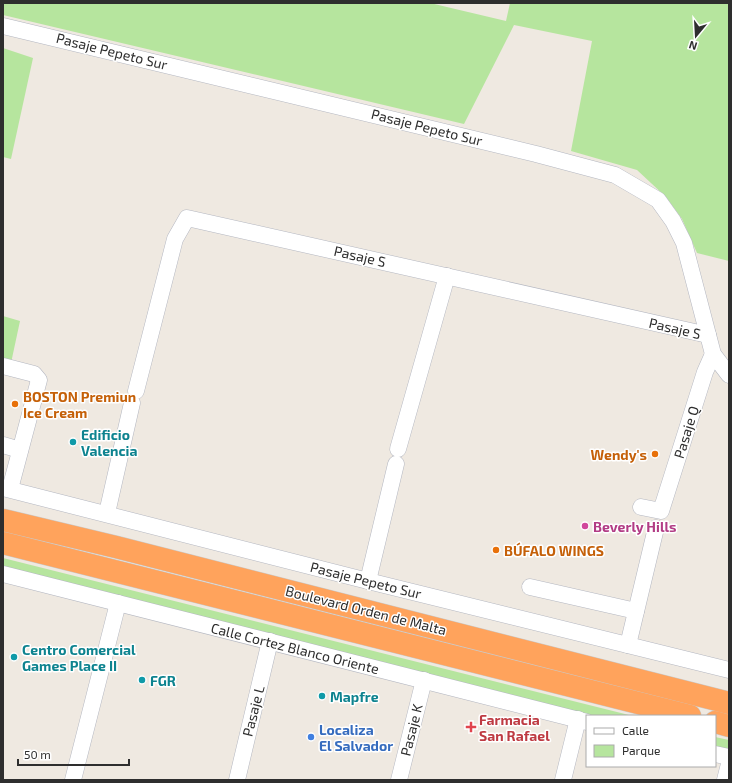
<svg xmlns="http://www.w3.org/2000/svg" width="732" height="783" font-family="'Exo 2',sans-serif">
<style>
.green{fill:#b6e59e}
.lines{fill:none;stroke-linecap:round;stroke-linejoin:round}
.minor-casing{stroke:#b4b7c1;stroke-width:17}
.highway-casing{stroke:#c9c9c9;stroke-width:23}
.minor{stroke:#fff;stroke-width:16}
.highway{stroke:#ffa35c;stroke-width:22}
.food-dot{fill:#e8710a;stroke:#fff;stroke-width:1.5}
.culture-dot{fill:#0f9aa8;stroke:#fff;stroke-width:1.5}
.hotel-dot{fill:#d1479c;stroke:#fff;stroke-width:1.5}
.health-dot{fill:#e0444e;stroke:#fff;stroke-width:1.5}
.shop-dot{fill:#3f7fe0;stroke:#fff;stroke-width:1.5}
.labels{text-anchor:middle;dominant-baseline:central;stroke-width:3;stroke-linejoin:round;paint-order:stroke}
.street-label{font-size:14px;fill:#2e2e2e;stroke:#fff}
.food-label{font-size:14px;font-weight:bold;fill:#c56008;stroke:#fff;text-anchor:start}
.culture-label{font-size:14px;font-weight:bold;fill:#0d838f;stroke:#fff;text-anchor:start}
.hotel-label{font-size:14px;font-weight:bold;fill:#b23c85;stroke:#fff;text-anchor:start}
.health-label{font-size:14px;font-weight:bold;fill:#be3a42;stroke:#fff;text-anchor:start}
.shop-label{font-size:14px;font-weight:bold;fill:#366cbe;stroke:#fff;text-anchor:start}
</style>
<rect width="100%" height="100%" fill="#efe9e1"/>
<!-- green -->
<g class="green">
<path d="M3 3H430L506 21 510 3H729V261L697 253 682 219 666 197 637 170 571 151 592 41 514 25 464 124 3 15Z"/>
<path d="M3 48 33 58 11 159 3 157Z"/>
<path d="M3 316 20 321 11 363 3 362Z"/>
<path d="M3 558 633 716H587L3 572Z"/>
<path d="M715 737 729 740V754L715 750Z"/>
</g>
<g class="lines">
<!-- minor casing -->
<g class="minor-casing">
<g id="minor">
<path d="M3 26 536 154 615 175 658 200 673 221 684 243 713 354 729 375"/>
<path d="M3 366 34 374 39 380 10 489"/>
<path d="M136 391 175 239 187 218 708 335"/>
<path d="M3 445 20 450"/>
<path d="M398 449 447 276"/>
<path d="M3 488 368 581 729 670"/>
<path d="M641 507 661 511 705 372 713 354"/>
<path d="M107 513 132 403"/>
<path d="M3 574 587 722"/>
<path d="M368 581 396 464"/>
<path d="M530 587 636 611"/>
<path d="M628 645 656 528"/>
<path d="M715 754 729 757"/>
<path d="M73 780 118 603"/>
<path d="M237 780 270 641"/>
<path d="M399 780 424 680"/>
<path d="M563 780 578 719"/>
<path d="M725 780 729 764"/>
</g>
</g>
<!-- highway casing -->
<g class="highway-casing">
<g id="highway">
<path d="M3 520 116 547 729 703"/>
<path d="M3 543 690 716"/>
<path d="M715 722 729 726"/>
</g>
</g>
<!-- minor -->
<use href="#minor" class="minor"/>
<!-- highway -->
<use href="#highway" class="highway"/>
</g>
<!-- markers -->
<g class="food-dot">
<circle cx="15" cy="404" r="4"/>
<circle cx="655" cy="454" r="4"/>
<circle cx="496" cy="550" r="4"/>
</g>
<g class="culture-dot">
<circle cx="73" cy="442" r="4"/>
<circle cx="14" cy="657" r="4"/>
<circle cx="142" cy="680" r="4"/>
<circle cx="322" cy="696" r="4"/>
</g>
<circle class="hotel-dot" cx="585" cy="526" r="4"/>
<path class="health-dot" d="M469 721h4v4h4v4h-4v4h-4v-4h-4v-4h4z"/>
<circle class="shop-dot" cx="311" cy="737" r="4"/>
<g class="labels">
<!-- street labels -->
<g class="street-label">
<text transform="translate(112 51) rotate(14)">Pasaje Pepeto Sur</text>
<text transform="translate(427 127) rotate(14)">Pasaje Pepeto Sur</text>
<text transform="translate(360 256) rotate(13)">Pasaje S</text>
<text transform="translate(675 328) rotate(13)">Pasaje S</text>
<text transform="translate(686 432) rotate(-73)">Pasaje Q</text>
<text transform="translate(366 580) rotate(14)">Pasaje Pepeto Sur</text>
<text transform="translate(366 610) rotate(14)">Boulevard Orden de Malta</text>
<text transform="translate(295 648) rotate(14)">Calle Cortez Blanco Oriente</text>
<text transform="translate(253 711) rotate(-76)">Pasaje L</text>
<text transform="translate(411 730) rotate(-76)">Pasaje K</text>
</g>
<!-- food labels -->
<g class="food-label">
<text x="23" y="396">BOSTON Premiun<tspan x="23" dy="16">Ice Cream</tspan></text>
<text x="647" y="454" text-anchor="end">Wendy's</text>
<text x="504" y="550">BÚFALO WINGS</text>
</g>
<!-- culture labels -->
<g class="culture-label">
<text x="81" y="434">Edificio<tspan x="81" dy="16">Valencia</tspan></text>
<text x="22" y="649">Centro Comercial<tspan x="22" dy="16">Games Place II</tspan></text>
<text x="150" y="680">FGR</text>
<text x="330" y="696">Mapfre</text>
</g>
<!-- hotel labels -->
<g class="hotel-label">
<text x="593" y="526">Beverly Hills</text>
</g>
<!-- health labels -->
<g class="health-label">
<text x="479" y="719">Farmacia<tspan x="479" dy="16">San Rafael</tspan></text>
</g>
<!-- shop labels -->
<g class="shop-label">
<text x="319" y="729">Localiza<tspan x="319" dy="16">El Salvador</tspan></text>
</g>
</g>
<!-- border -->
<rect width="732" height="783" fill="none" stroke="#2e2e2e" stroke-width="8"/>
<!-- legend -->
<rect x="586" y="715" width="130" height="52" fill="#ffffff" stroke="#ababab"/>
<rect x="594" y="728" width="20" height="6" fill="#ffffff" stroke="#ababab"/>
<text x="622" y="735" font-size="12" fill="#2e2e2e">Calle</text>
<rect x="594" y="745" width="20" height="12" fill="#b6e59e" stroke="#ababab"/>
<text x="622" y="755" font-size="12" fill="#2e2e2e">Parque</text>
<!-- north arrow -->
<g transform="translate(696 36) rotate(198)" stroke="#ffffff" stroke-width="3" paint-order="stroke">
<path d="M0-3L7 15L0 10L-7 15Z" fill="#2e2e2e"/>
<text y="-6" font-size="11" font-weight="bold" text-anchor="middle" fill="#2e2e2e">N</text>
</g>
<!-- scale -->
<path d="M18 759v6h111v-6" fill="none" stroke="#2e2e2e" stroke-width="2"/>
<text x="24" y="759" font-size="12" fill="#2e2e2e" stroke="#ffffff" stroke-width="3" paint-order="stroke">50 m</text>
</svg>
